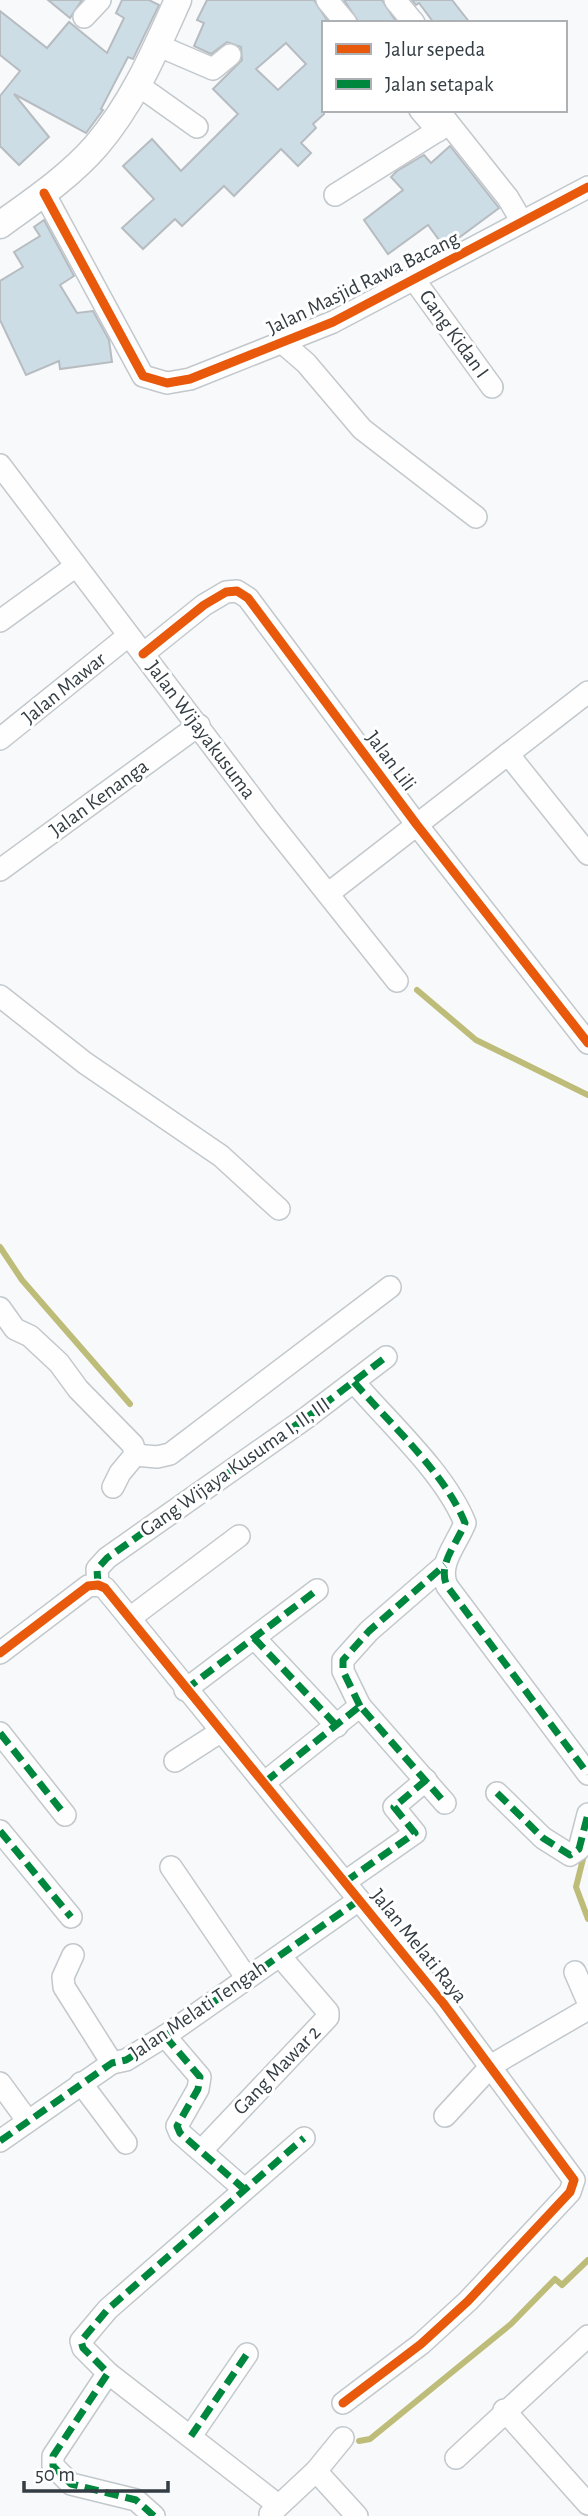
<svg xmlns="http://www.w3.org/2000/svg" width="588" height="2516" font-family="'Alegreya Sans',sans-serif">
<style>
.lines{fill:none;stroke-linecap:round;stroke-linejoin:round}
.stream{stroke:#bebc79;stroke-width:6}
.building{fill:#cddde6;stroke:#b7bcc0;stroke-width:2;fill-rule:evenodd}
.minor-casing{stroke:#c2c8cc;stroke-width:24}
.major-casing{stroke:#c2c8cc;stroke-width:29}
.minor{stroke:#fefefe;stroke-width:21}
.major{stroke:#fefefe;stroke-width:26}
.quiet{stroke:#00873e;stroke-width:7;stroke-dasharray:14 7;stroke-linecap:butt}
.cycleway-casing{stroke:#fff;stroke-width:13}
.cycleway{stroke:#e8590c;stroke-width:9}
.labels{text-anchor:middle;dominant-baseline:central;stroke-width:6;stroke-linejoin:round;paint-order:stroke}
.street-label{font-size:21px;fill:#333d43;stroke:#fff}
</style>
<rect width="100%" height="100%" fill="#f7f9fb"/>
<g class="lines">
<!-- stream -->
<g class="stream">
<path d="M417 990 476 1040 588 1095"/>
<path d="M0 1247 22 1280 130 1404"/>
<path d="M585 1851 576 1887 588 1919"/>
<path d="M359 2441 370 2439 511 2324 555 2279 562 2285 588 2260"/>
</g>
</g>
<!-- building -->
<g class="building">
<path d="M48 0H82L70 18Z"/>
<path d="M122 0H149L159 5 133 59 128 57 101 109 103 110 86 133 14 94 49 137 19 165 0 146V96L20 71 0 55V11L47 48 69 22 107 53 124 18 116 13Z"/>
<path d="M207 0H314L329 23H324V114L313 124 316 128 301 143 311 153 298 166 281 149 234 196 224 186 182 226 175 219 143 249 122 228 154 199 123 166 152 139 181 171 238 114 213 89 242 60 241 47 227 42 211 54 194 46 204 23 197 20ZM286 43 306 64 278 90 256 69Z"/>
<path d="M344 0H382L397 23H359Z"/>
<path d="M412 0H452L470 23H434L419 3 416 5Z"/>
<path d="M450 146 499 208 445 248 428 225 388 254 364 220 403 190 391 177 397 171 424 155 431 163Z"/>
<path d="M44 220 74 276 60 285 77 313 93 311 109 340 112 362 60 369 59 361 26 375 0 320V281L23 267 14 252 40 236 34 227Z"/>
</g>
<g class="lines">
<!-- minor casing -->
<g class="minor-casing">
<g id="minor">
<path d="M327 0 346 23"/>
<path d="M395 0 414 23"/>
<path d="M84 17 100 0"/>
<path d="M157 45 213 69 230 55"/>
<path d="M138 85 197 127"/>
<path d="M420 110 438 131"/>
<path d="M438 110 508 198 522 222"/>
<path d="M44 193 143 376 167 383 190 379 333 322 588 187"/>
<path d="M335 195 448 124"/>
<path d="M415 281 492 387"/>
<path d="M284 344 306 363 362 429 476 517"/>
<path d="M0 465 268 819 397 981"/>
<path d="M0 621 76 566"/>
<path d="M143 654 204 605 226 592 237 591 248 598 417 825 588 1043"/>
<path d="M0 739 128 636"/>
<path d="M508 754 588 854"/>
<path d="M0 870 199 725"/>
<path d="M329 893 588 692"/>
<path d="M0 996 85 1063 221 1156 279 1209"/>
<path d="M0 1308 15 1329 30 1336 59 1363 78 1389 133 1445 135 1455 120 1473 113 1487"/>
<path d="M354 1382C389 1423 445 1473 465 1523 457 1544 437 1564 447 1586L588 1774"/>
<path d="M135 1455 157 1457 170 1454 390 1287"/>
<path d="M98 1585 97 1569 107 1558 306 1418 386 1357"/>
<path d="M130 1618 239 1536"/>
<path d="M261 1645 337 1726"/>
<path d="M0 1653 88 1586 98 1585 105 1588 443 2003 574 2180 570 2192 468 2301 421 2344 343 2403"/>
<path d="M185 1690 317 1590"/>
<path d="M360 1706 343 1671V1660L369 1631 445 1565"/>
<path d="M0 1733 65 1815"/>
<path d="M175 1761 220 1732"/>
<path d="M265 1782 360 1706 445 1803"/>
<path d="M497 1793 543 1838 570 1855 579 1849 588 1814"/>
<path d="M0 1831 71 1917"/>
<path d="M171 1867 246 1977"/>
<path d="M345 1882 415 1833 394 1807 426 1780"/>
<path d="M73 1955 63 1977 64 1987 112 2063"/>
<path d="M575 1972 588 2002"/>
<path d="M165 2036 200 2077 198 2089 177 2126 180 2133 244 2189"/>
<path d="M0 2083 27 2120"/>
<path d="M81 2083 126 2143"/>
<path d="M445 2116 492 2065 588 2009"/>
<path d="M0 2141 112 2063 126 2060 165 2036 359 1900"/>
<path d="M202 2150 328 2017V2012L280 1956"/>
<path d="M108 2373 53 2456V2466L71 2484 136 2500 154 2516"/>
<path d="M504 2410 588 2504"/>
<path d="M191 2436 247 2354"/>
<path d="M456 2458 588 2336"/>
<path d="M316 2471 357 2516"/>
<path d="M278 2505 108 2373 83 2348 81 2341 108 2309 304 2138"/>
<path d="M270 2514 316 2471 343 2438"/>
</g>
</g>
<!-- major casing -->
<g class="major-casing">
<path id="major" d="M0 225C33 201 69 177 96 146 133 103 155 51 178 0"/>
</g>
<!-- minor -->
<use href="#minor" class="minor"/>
<!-- major -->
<use href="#major" class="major"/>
<!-- quiet -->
<g class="quiet">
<path d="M354 1382C389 1423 445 1473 465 1523 457 1544 437 1564 447 1586L588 1774"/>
<path d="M98 1585 97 1569 107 1558 306 1418 386 1357"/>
<path d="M254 1638 337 1726"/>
<path d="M185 1690 317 1590"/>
<path d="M360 1706 343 1671V1660L369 1631 445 1565"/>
<path d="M0 1733 65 1815"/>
<path d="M265 1782 360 1706 445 1803"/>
<path d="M497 1793 543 1838 570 1855 579 1849 588 1814"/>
<path d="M0 1831 71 1917"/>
<path d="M345 1882 415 1833 394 1807 426 1780"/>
<path d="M165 2036 200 2077 198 2089 177 2126 180 2133 244 2189"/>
<path d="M0 2141 112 2063 126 2060 165 2036 359 1900"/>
<path d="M191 2436 247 2354"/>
<path d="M154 2516 136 2500 71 2484 53 2466V2456L108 2373 83 2348 81 2341 108 2309 304 2138"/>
</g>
<!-- cycleway casing -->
<g class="cycleway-casing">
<g id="cycleway">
<path d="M44 193 143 376 167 383 190 379 333 322 588 187"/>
<path d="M143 654 204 605 226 592 237 591 248 598 417 825 588 1043"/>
<path d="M0 1653 88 1586 98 1585 105 1588 443 2003 574 2180 570 2192 468 2301 421 2344 343 2403"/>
</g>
</g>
<!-- cycleway -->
<use href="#cycleway" class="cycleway"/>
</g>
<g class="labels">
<!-- street labels -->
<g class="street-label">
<text transform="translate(363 283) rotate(-26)">Jalan Masjid Rawa Bacang</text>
<text transform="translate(454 334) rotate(54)">Gang Kidan I</text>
<text transform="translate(64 688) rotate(-39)">Jalan Mawar</text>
<text transform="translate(201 730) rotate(53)">Jalan Wijayakusuma</text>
<text transform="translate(391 761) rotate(53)">Jalan Lili</text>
<text transform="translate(99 798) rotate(-36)">Jalan Kenanga</text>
<text transform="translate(235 1467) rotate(-35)">Gang Wijaya Kusuma I, II, III</text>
<text transform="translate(419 1946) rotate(51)">Jalan Melati Raya</text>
<text transform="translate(198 2010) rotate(-34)">Jalan Melati Tengah</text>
<text transform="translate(277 2070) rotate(-46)">Gang Mawar 2</text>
</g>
</g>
<!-- legend -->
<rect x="322" y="21" width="245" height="91" fill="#ffffff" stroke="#adb1b4" stroke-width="2"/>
<rect x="336" y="44" width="35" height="10" fill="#e8590c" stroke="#adb1b4" stroke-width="2"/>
<text x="385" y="56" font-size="21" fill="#333d43">Jalur sepeda</text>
<rect x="336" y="79" width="35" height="10" fill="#00873e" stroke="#adb1b4" stroke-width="2"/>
<text x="385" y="91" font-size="21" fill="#333d43">Jalan setapak</text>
<!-- scale -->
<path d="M24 2481v10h144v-10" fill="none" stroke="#333d43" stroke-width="3.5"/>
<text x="35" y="2481" font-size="21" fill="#333d43" stroke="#ffffff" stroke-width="5" paint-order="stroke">50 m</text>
</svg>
